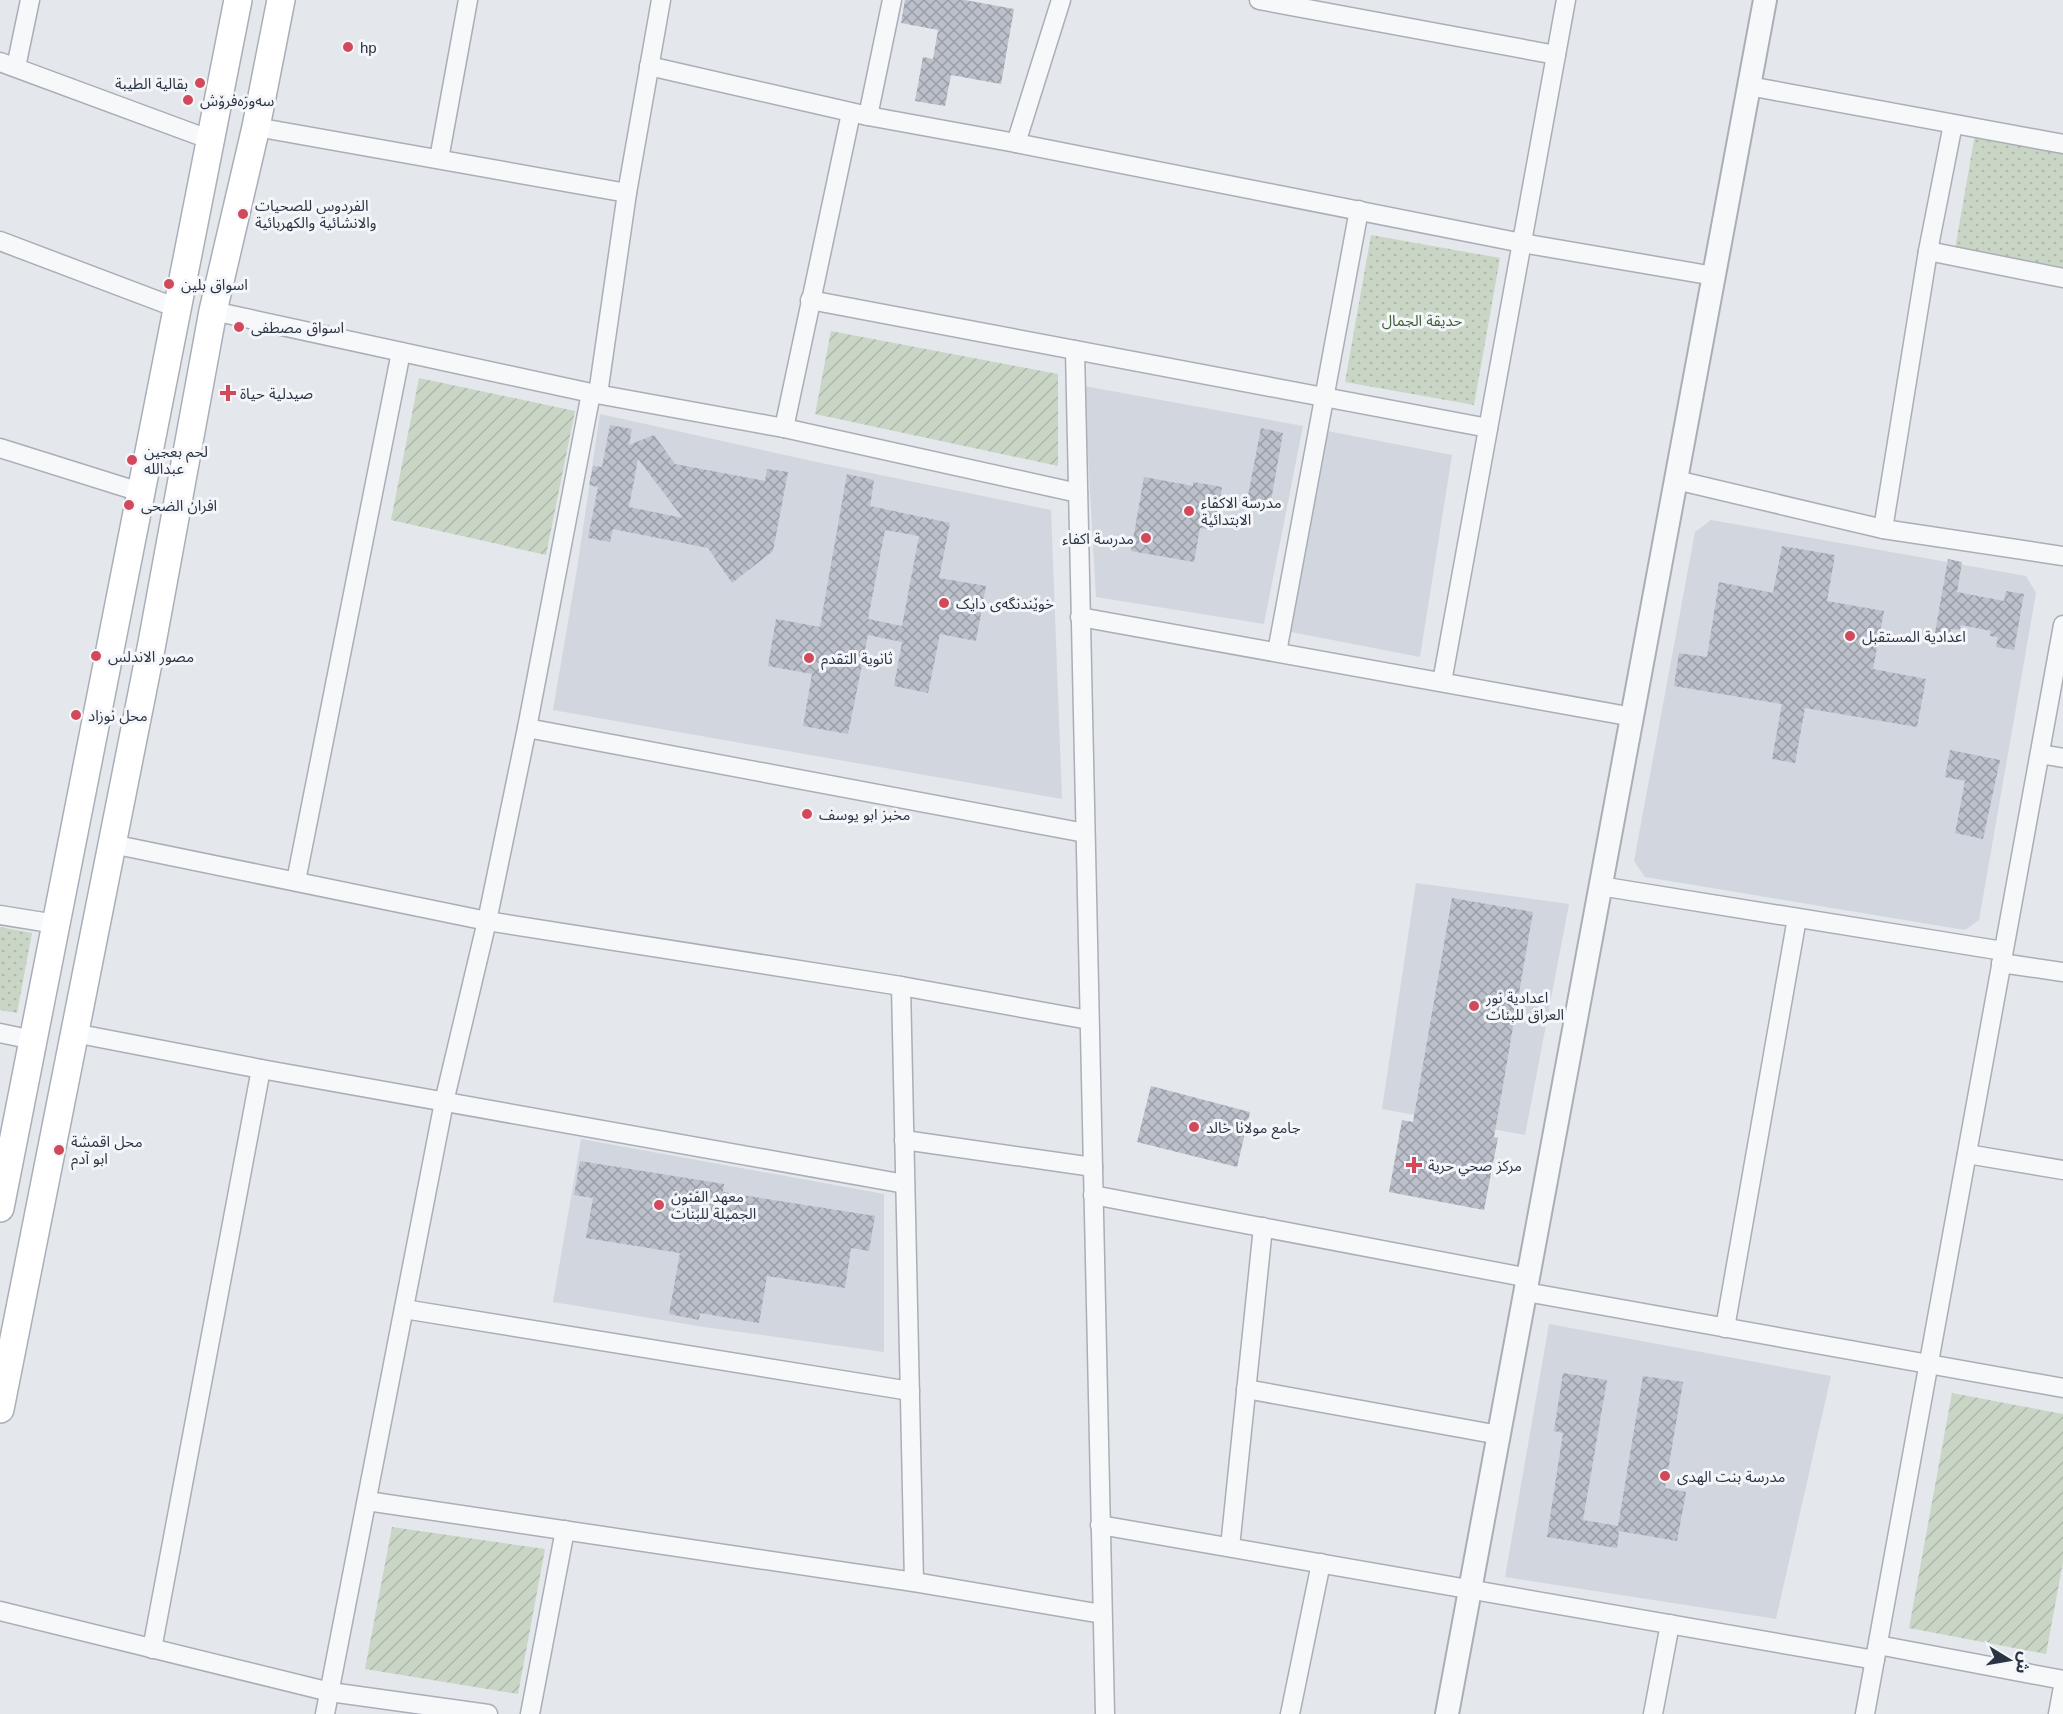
<svg xmlns="http://www.w3.org/2000/svg" width="2063" height="1714" font-family="Helvetica,'Noto Sans Arabic',sans-serif">
<style>
.built{fill:#d2d6de}
.grass{fill:url(#grass-dots)}
.garden{fill:url(#garden-furrows)}
.building{fill:url(#building-cross-hatch);fill-rule:evenodd}
.lines{fill:none;stroke-linecap:round;stroke-linejoin:round}
.minor-casing{stroke:#a9aeb7;stroke-width:21}
.tertiary-casing{stroke:#a9aeb7;stroke-width:26}
.secondary-casing{stroke:#a9aeb7;stroke-width:30}
.minor{stroke:#f7f8fa;stroke-width:18}
.tertiary{stroke:#f7f8fa;stroke-width:22}
.secondary{stroke:#fff;stroke-width:27}
.poi-dot{fill:#d1495b;stroke:#f4f6f9;stroke-width:2}
.labels{text-anchor:middle;dominant-baseline:central;stroke-width:6;stroke-linejoin:round;paint-order:stroke}
.poi-label{font-size:15px;fill:#2b3445;stroke:#f4f6f9;text-anchor:start}
.park-label{font-size:15px;fill:#3f6138;stroke:#f4f6f9}
</style>
<defs>
<pattern id="grass-dots" width="8" height="8" patternUnits="userSpaceOnUse" patternTransform="scale(1.5)"><rect width="8" height="8" fill="#c9d6c5"/><path d="M2 2h.1M6 6h.1" fill="none" stroke="#adb8ab" stroke-width="1.8" stroke-linecap="round"/></pattern>
<pattern id="garden-furrows" width="10" height="10" patternUnits="userSpaceOnUse" patternTransform="scale(1.5)"><rect width="10" height="10" fill="#c9d6c5"/><path d="M-1 1l2-2M0 10L10 0M9 11l2-2" fill="none" stroke="#adb8ab"/></pattern>
<pattern id="building-cross-hatch" width="8" height="8" patternUnits="userSpaceOnUse" patternTransform="scale(1.5)"><rect width="8" height="8" fill="#bbc0ca"/><path d="M0 0l8 8M0 8l8-8" fill="none" stroke="#989da6"/></pattern>
</defs>
<rect width="100%" height="100%" fill="#e4e7ec"/>
<!-- built -->
<g class="built">
<path d="M1084 386 1303 426 1264 624 1096 597Z"/>
<path d="M600 414 812 461 1051 510 1062 799 553 710 577 569Z"/>
<path d="M1322 430 1452 455 1420 657 1286 631Z"/>
<path d="M1711 520 2026 576 2036 593 1979 920 1965 930 1645 877 1634 861 1695 532Z"/>
<path d="M1416 883 1569 904 1525 1135 1382 1109Z"/>
<path d="M581 1139 884 1194V1352L704 1327 553 1302Z"/>
<path d="M1549 1324 1831 1376 1776 1619 1505 1577Z"/>
</g>
<!-- grass -->
<g class="grass">
<path d="M1975 134 2063 151V269L1955 249Z"/>
<path d="M1371 235 1500 258 1474 405 1345 382Z"/>
<path d="M0 927 32 933 17 1013 0 1010Z"/>
</g>
<!-- garden -->
<g class="garden">
<path d="M831 331 1058 374V466L815 414Z"/>
<path d="M419 378 575 411 546 555 391 520Z"/>
<path d="M1952 1393 2063 1414V1562L2046 1654 1909 1628Z"/>
<path d="M392 1527 545 1549 518 1694 365 1669Z"/>
</g>
<!-- building -->
<g class="building">
<path d="M905 0H965L1014 9 1001 84 951 75 945 106 915 101 923 57 933 59 938 30 901 23Z"/>
<path d="M610 425 632 429 629 445 654 435 675 464 765 481 767 469 788 472 773 551 732 583 708 548 613 529 610 542 588 538 598 487 589 485 593 466 602 467ZM638 459 683 518 629 507Z"/>
<path d="M1261 428 1283 433 1270 506 1247 501Z"/>
<path d="M847 474 874 480 870 506 950 523 939 578 986 586 976 641 940 634 928 693 894 686 902 642 868 635 848 734 803 726 812 674 768 666 776 619 820 627ZM885 530 919 536 902 626 868 619Z"/>
<path d="M1144 477 1193 486V482L1222 487 1215 530 1200 528 1194 562 1131 551Z"/>
<path d="M1782 546 1835 555 1827 601 1884 611 1873 669 1926 679 1917 727 1805 708 1795 763 1772 759 1782 704 1674 686 1679 653 1707 657 1719 582 1773 593Z"/>
<path d="M1948 559 1962 562 1957 592 2004 601 2006 591 2024 594 2014 650 1996 647 1998 637 1990 636 1991 631 1961 625 1960 630 1951 629 1949 641 1934 638Z"/>
<path d="M1950 750 2000 760 1983 839 1955 833 1965 781 1945 777Z"/>
<path d="M1452 898 1533 912 1494 1137 1498 1138 1484 1210 1389 1192 1402 1120 1413 1122Z"/>
<path d="M1151 1086 1250 1112 1237 1167 1137 1142Z"/>
<path d="M580 1161 724 1184 723 1192 875 1216 869 1251 851 1248 845 1288 767 1276 759 1323 700 1313 699 1320 669 1314 680 1253 586 1238 593 1198 574 1195Z"/>
<path d="M1563 1373 1607 1380 1583 1520 1618 1526 1643 1376 1683 1382 1665 1488 1686 1492 1677 1541 1619 1531 1617 1548 1547 1537 1563 1433 1554 1431Z"/>
</g>
<g class="lines">
<!-- minor casing -->
<g class="minor-casing">
<g id="minor">
<path d="M1259 0 1556 55"/>
<path d="M0 62 211 140"/>
<path d="M649 66 868 116 1016 143 1522 243 1714 276"/>
<path d="M16 67 30 0"/>
<path d="M1749 86 2063 144"/>
<path d="M868 116 892 0"/>
<path d="M256 127 627 193"/>
<path d="M1016 143 1061 0"/>
<path d="M439 159 468 0"/>
<path d="M0 241 177 308"/>
<path d="M1928 251 2063 278"/>
<path d="M810 300 1488 428"/>
<path d="M213 311 591 393 784 428 1078 493"/>
<path d="M1075 350 1105 1714"/>
<path d="M598 394 627 193 661 0"/>
<path d="M784 428 851 113"/>
<path d="M0 448 140 492"/>
<path d="M1676 480 1883 529 2063 556"/>
<path d="M1883 529 1928 251 1953 124"/>
<path d="M1080 617 1633 717"/>
<path d="M1277 652 1359 210"/>
<path d="M1442 682 1566 0"/>
<path d="M527 728 1085 833"/>
<path d="M2040 754 2063 758"/>
<path d="M112 844 487 921 901 986 1089 1020"/>
<path d="M296 881 401 352"/>
<path d="M1600 886 2003 951"/>
<path d="M0 915 56 924"/>
<path d="M2001 963 2063 972"/>
<path d="M901 986 914 1582"/>
<path d="M0 1033 33 1040"/>
<path d="M74 1033 261 1069 905 1184"/>
<path d="M904 1140 1093 1167"/>
<path d="M1967 1154 2063 1170"/>
<path d="M1093 1195 1529 1278"/>
<path d="M1526 1292 2063 1388"/>
<path d="M404 1309 910 1391"/>
<path d="M1725 1328 1797 918"/>
<path d="M1246 1389 1499 1435"/>
<path d="M367 1501 914 1582 1102 1614"/>
<path d="M1100 1525 1875 1660"/>
<path d="M1230 1547 1263 1227"/>
<path d="M0 1611 330 1692 488 1714"/>
<path d="M1878 1645 2063 1680"/>
<path d="M152 1649 261 1069"/>
<path d="M325 1714 444 1102 487 921 527 728 591 393"/>
<path d="M530 1714 565 1530"/>
<path d="M1290 1714 1321 1563"/>
<path d="M1653 1714 1670 1624"/>
<path d="M1865 1714 2063 625"/>
<path d="M2058 1714 2063 1687"/>
</g>
</g>
<!-- tertiary casing -->
<g class="tertiary-casing">
<path id="tertiary" d="M1447 1714 1765 0"/>
</g>
<!-- secondary casing -->
<g class="secondary-casing">
<g id="secondary">
<path d="M0 1208 238 0"/>
<path d="M0 1409 152 643 213 311 256 127 281 0"/>
</g>
</g>
<!-- minor -->
<use href="#minor" class="minor"/>
<!-- tertiary -->
<use href="#tertiary" class="tertiary"/>
<!-- secondary -->
<use href="#secondary" class="secondary"/>
</g>
<!-- markers -->
<g class="poi-dot">
<circle cx="348" cy="47" r="6"/>
<circle cx="200" cy="83" r="6"/>
<circle cx="188" cy="100" r="6"/>
<circle cx="243" cy="214" r="6"/>
<circle cx="169" cy="284" r="6"/>
<circle cx="239" cy="327" r="6"/>
<path d="M225 384h6v6h6v6h-6v6h-6v-6h-6v-6h6z"/>
<circle cx="132" cy="460" r="6"/>
<circle cx="129" cy="505" r="6"/>
<circle cx="1189" cy="511" r="6"/>
<circle cx="1146" cy="538" r="6"/>
<circle cx="944" cy="603" r="6"/>
<circle cx="1850" cy="636" r="6"/>
<circle cx="96" cy="656" r="6"/>
<circle cx="809" cy="658" r="6"/>
<circle cx="76" cy="715" r="6"/>
<circle cx="807" cy="814" r="6"/>
<circle cx="1474" cy="1006" r="6"/>
<circle cx="1194" cy="1127" r="6"/>
<circle cx="59" cy="1150" r="6"/>
<path d="M1411 1156h6v6h6v6h-6v6h-6v-6h-6v-6h6z"/>
<circle cx="659" cy="1205" r="6"/>
<circle cx="1665" cy="1476" r="6"/>
</g>
<g class="labels">
<!-- poi labels -->
<g class="poi-label">
<text x="360" y="47">hp</text>
<text x="188" y="83" text-anchor="end">بقالية الطيبة</text>
<text x="200" y="100">سەوزەفرۆش</text>
<text x="255" y="205">الفردوس للصحيات<tspan x="255" dy="17">والانشائية والكهربائية</tspan></text>
<text x="181" y="284">اسواق بلين</text>
<text x="251" y="327">اسواق مصطفى</text>
<text x="240" y="393">صيدلية حياة</text>
<text x="144" y="451">لحم بعجين<tspan x="144" dy="17">عبدالله</tspan></text>
<text x="1201" y="502">مدرسة الاكفاء<tspan x="1201" dy="17">الابتدائية</tspan></text>
<text x="141" y="505">افران الضحى</text>
<text x="1134" y="538" text-anchor="end">مدرسة اكفاء</text>
<text x="956" y="603">خوێندنگەی دایک</text>
<text x="1862" y="636">اعدادية المستقبل</text>
<text x="108" y="656">مصور الاندلس</text>
<text x="821" y="658">ثانوية التقدم</text>
<text x="88" y="715">محل نوزاد</text>
<text x="819" y="814">مخبز ابو يوسف</text>
<text x="1486" y="997">اعدادية نور<tspan x="1486" dy="17">العراق للبنات</tspan></text>
<text x="1206" y="1127">جامع مولانا خالد</text>
<text x="71" y="1141">محل اقمشة<tspan x="71" dy="17">ابو آدم</tspan></text>
<text x="1428" y="1165">مركز صحي حرية</text>
<text x="671" y="1196">معهد الفنون<tspan x="671" dy="17">الجميلة للبنات</tspan></text>
<text x="1677" y="1476">مدرسة بنت الهدی</text>
</g>
<!-- park labels -->
<g class="park-label">
<text x="1422" y="320">حديقة الجمال</text>
</g>
</g>
<!-- north arrow -->
<g transform="translate(2009 1660) rotate(101)" stroke="#f4f6f9" stroke-width="4.5" paint-order="stroke">
<path d="M0-4.5L10 22L0 15L-10 22Z" fill="#2b3445"/>
<text y="-9" font-size="16" font-weight="bold" text-anchor="middle" fill="#2b3445">ش</text>
</g>
</svg>
